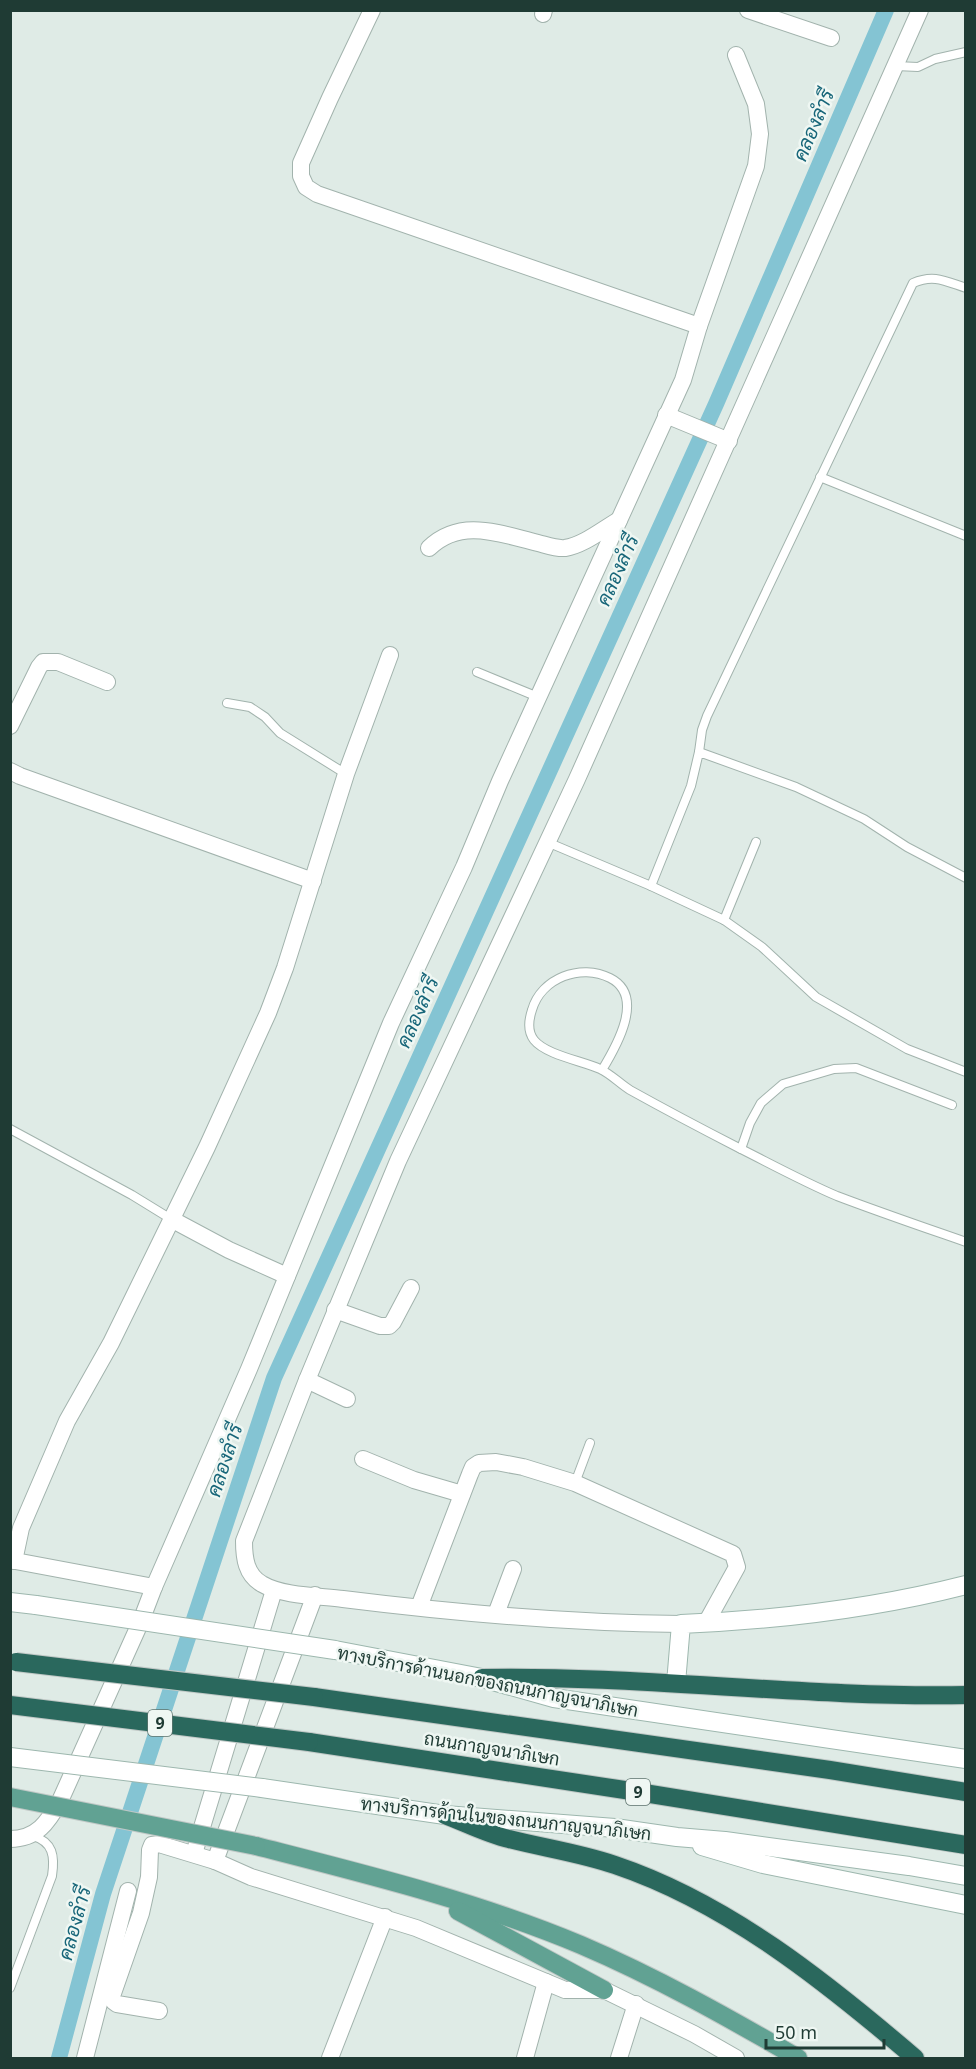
<svg xmlns="http://www.w3.org/2000/svg" width="976" height="2069" font-family="'Noto Sans',Sarabun,sans-serif">
<style>
.lines{fill:none;stroke-linecap:round;stroke-linejoin:round}
.canal{stroke:#84c4d3;stroke-width:16}
.lane-casing{stroke:#a2b3ad;stroke-width:10}
.street-casing{stroke:#a2b3ad;stroke-width:18}
.secondary-casing{stroke:#9db7ae;stroke-width:20}
.primary-casing{stroke:#c0c8c6;stroke-width:20}
.highway-casing{stroke:#c0c8c6;stroke-width:20}
.lane{stroke:#fff;stroke-width:8}
.street{stroke:#fff;stroke-width:16}
.secondary{stroke:#fff;stroke-width:18}
.primary{stroke:#61a293;stroke-width:18}
.highway{stroke:#2a685d;stroke-width:18}
.secondary-bridge-casing{stroke:#9db7ae;stroke-width:20;stroke-linecap:butt}
.primary-bridge-casing{stroke:#c0c8c6;stroke-width:20;stroke-linecap:butt}
.highway-bridge-casing{stroke:#c0c8c6;stroke-width:20;stroke-linecap:butt}
.secondary-bridge{stroke:#fff;stroke-width:18}
.primary-bridge{stroke:#61a293;stroke-width:18}
.highway-bridge{stroke:#2a685d;stroke-width:18}
.labels{text-anchor:middle;dominant-baseline:central;stroke-width:5;stroke-linejoin:round;paint-order:stroke}
.shield{fill:#eff7f3;stroke:#5d736d;stroke-width:1.5}
.shield-label{font-size:16px;font-weight:bold;fill:#1f3b34}
.street-label{font-size:18px;fill:#1f3b34;stroke:#eff7f3}
.water-label{font-size:20px;font-style:italic;fill:#176679;stroke:#eff7f3}
</style>
<rect width="100%" height="100%" fill="#dfebe6"/>
<g class="lines">
<!-- canal -->
<path class="canal" d="M59 2058 103 1894 274 1378 716 404 886 10"/>
<!-- lane casing -->
<g class="lane-casing">
<g id="lane">
<path d="M896 66 918 67 935 59 966 52"/>
<path d="M820 477 966 536"/>
<path d="M477 672 538 697"/>
<path d="M227 703 250 707 265 717 280 733 346 774"/>
<path d="M699 752 702 730 707 716 913 283C934 274 945 281 966 288"/>
<path d="M547 842 651 886 724 920 762 947 816 997 907 1049 966 1072"/>
<path d="M651 886 691 786 699 752 796 787 864 819 907 847 966 878"/>
<path d="M724 920 756 842"/>
<path d="M602 1070C616 1047 646 996 610 978 581 963 541 978 532 1010 529 1019 527 1031 534 1040 546 1055 583 1061 600 1069 611 1074 620 1084 630 1090 666 1110 702 1129 739 1148 771 1164 804 1182 837 1196 879 1212 923 1227 966 1242"/>
<path d="M10 1129 132 1195 171 1219"/>
<path d="M741 1149 750 1123 761 1103 783 1084 834 1069 856 1068 952 1105"/>
<path d="M575 1483 590 1443"/>
<path d="M10 1988 52 1876C55 1856 53 1842 33 1836"/>
</g>
</g>
<!-- street casing -->
<g class="street-casing">
<g id="street">
<path d="M748 10 831 38"/>
<path d="M543 14 544 10"/>
<path d="M699 326 756 166 760 134 756 104 736 55"/>
<path d="M666 415 729 441"/>
<path d="M429 548C461 517 500 534 538 543 546 545 557 549 565 548 584 545 603 529 619 520"/>
<path d="M10 726 39 667 43 662H58L107 682"/>
<path d="M10 771 20 776 313 881"/>
<path d="M171 1219 229 1250 287 1276"/>
<path d="M335 1310 380 1326H389L393 1322 411 1288"/>
<path d="M307 1380 347 1399"/>
<path d="M363 1459 414 1480 462 1494"/>
<path d="M10 1560 154 1587 141 1621 60 1801C48 1822 37 1839 10 1839"/>
<path d="M14 1561 21 1528 67 1421 111 1343 207 1147 268 1013 285 968 346 774 390 655"/>
<path d="M154 1587 249 1369 391 1023 464 867 500 781 683 380 699 326 317 194 306 187 301 176V163L330 98 372 10"/>
<path d="M419 1607 470 1474 473 1467 479 1463 496 1462 523 1467 575 1483 733 1554 737 1567 706 1623"/>
<path d="M496 1614 513 1569"/>
<path d="M681 1624C568 1623 455 1613 343 1599 320 1596 282 1596 262 1584 246 1575 244 1558 244 1541L307 1380 398 1161 577 779 920 10"/>
<path d="M196 1847 274 1590"/>
<path d="M215 1861 315 1595"/>
<path d="M159 2011 117 2004 113 2001 112 1996 141 1913 149 1877 150 1850 152 1845 159 1844 215 1861 251 1877 416 1928 565 1990H604L694 2034 736 2058"/>
<path d="M85 2058 128 1891"/>
<path d="M330 2058 385 1917"/>
<path d="M525 2058 546 1982"/>
<path d="M619 2058 636 2004"/>
</g>
</g>
<!-- secondary casing -->
<g class="secondary-casing">
<g id="secondary">
<path d="M10 1602 36 1605"/>
<path d="M335 1650 482 1678 554 1698 966 1759"/>
<path d="M676 1683 681 1624C777 1620 872 1609 966 1585"/>
<path d="M262 1788 445 1815 615 1828 677 1837 725 1841 909 1866 966 1876"/>
<path d="M702 1846 763 1864 966 1905"/>
</g>
</g>
<!-- primary casing -->
<g class="primary-casing">
<g id="primary">
<path d="M256 1846C365 1874 476 1901 581 1945 656 1977 727 2017 798 2058"/>
<path d="M458 1911 604 1990"/>
</g>
</g>
<!-- highway casing -->
<g class="highway-casing">
<g id="highway">
<path d="M482 1678C643 1675 804 1698 966 1695"/>
<path d="M314 1697 830 1770 966 1792"/>
<path d="M309 1742 638 1792 966 1845"/>
<path d="M445 1815C466 1823 487 1834 509 1839 544 1848 580 1853 615 1865 728 1903 826 1982 915 2058"/>
</g>
</g>
<!-- lane -->
<use href="#lane" class="lane"/>
<!-- street -->
<use href="#street" class="street"/>
<!-- secondary -->
<use href="#secondary" class="secondary"/>
<!-- primary -->
<use href="#primary" class="primary"/>
<!-- highway -->
<use href="#highway" class="highway"/>
<!-- secondary-bridge casing -->
<g class="secondary-bridge-casing">
<g id="secondary-bridge">
<path d="M36 1605 335 1650"/>
<path d="M10 1757 262 1788"/>
</g>
</g>
<!-- primary-bridge casing -->
<g class="primary-bridge-casing">
<path id="primary-bridge" d="M10 1797 256 1846"/>
</g>
<!-- highway-bridge casing -->
<g class="highway-bridge-casing">
<g id="highway-bridge">
<path d="M16 1662 314 1697"/>
<path d="M10 1705 309 1742"/>
</g>
</g>
<!-- secondary-bridge -->
<use href="#secondary-bridge" class="secondary-bridge"/>
<!-- primary-bridge -->
<use href="#primary-bridge" class="primary-bridge"/>
<!-- highway-bridge -->
<use href="#highway-bridge" class="highway-bridge"/>
</g>
<g class="labels">
<!-- shield labels -->
<g class="shield">
<rect x="148" y="1710" width="24" height="26" rx="4.5"/>
<rect x="626" y="1779" width="24" height="26" rx="4.5"/>
</g>
<g class="shield-label">
<text x="160" y="1723">9</text>
<text x="638" y="1792">9</text>
</g>
<!-- street labels -->
<g class="street-label">
<text transform="translate(488 1681) rotate(11)">ทางบริการด้านนอกของถนนกาญจนาภิเษก</text>
<text transform="translate(492 1748) rotate(9)">ถนนกาญจนาภิเษก</text>
<text transform="translate(506 1818) rotate(6)">ทางบริการด้านในของถนนกาญจนาภิเษก</text>
</g>
<!-- water labels -->
<g class="water-label">
<text transform="translate(813 125) rotate(-67)">คลองลำรี</text>
<text transform="translate(617 570) rotate(-66)">คลองลำรี</text>
<text transform="translate(417 1012) rotate(-66)">คลองลำรี</text>
<text transform="translate(224 1460) rotate(-72)">คลองลำรี</text>
<text transform="translate(74 1923) rotate(-75)">คลองลำรี</text>
</g>
</g>
<!-- border -->
<rect width="976" height="2069" fill="none" stroke="#1f3b34" stroke-width="24"/>
<!-- scale -->
<path d="M766 2039v9h118v-9" fill="none" stroke="#1f3b34" stroke-width="3"/>
<text x="775" y="2039" font-size="18" fill="#1f3b34" stroke="#eff7f3" stroke-width="4.5" paint-order="stroke">50 m</text>
</svg>
